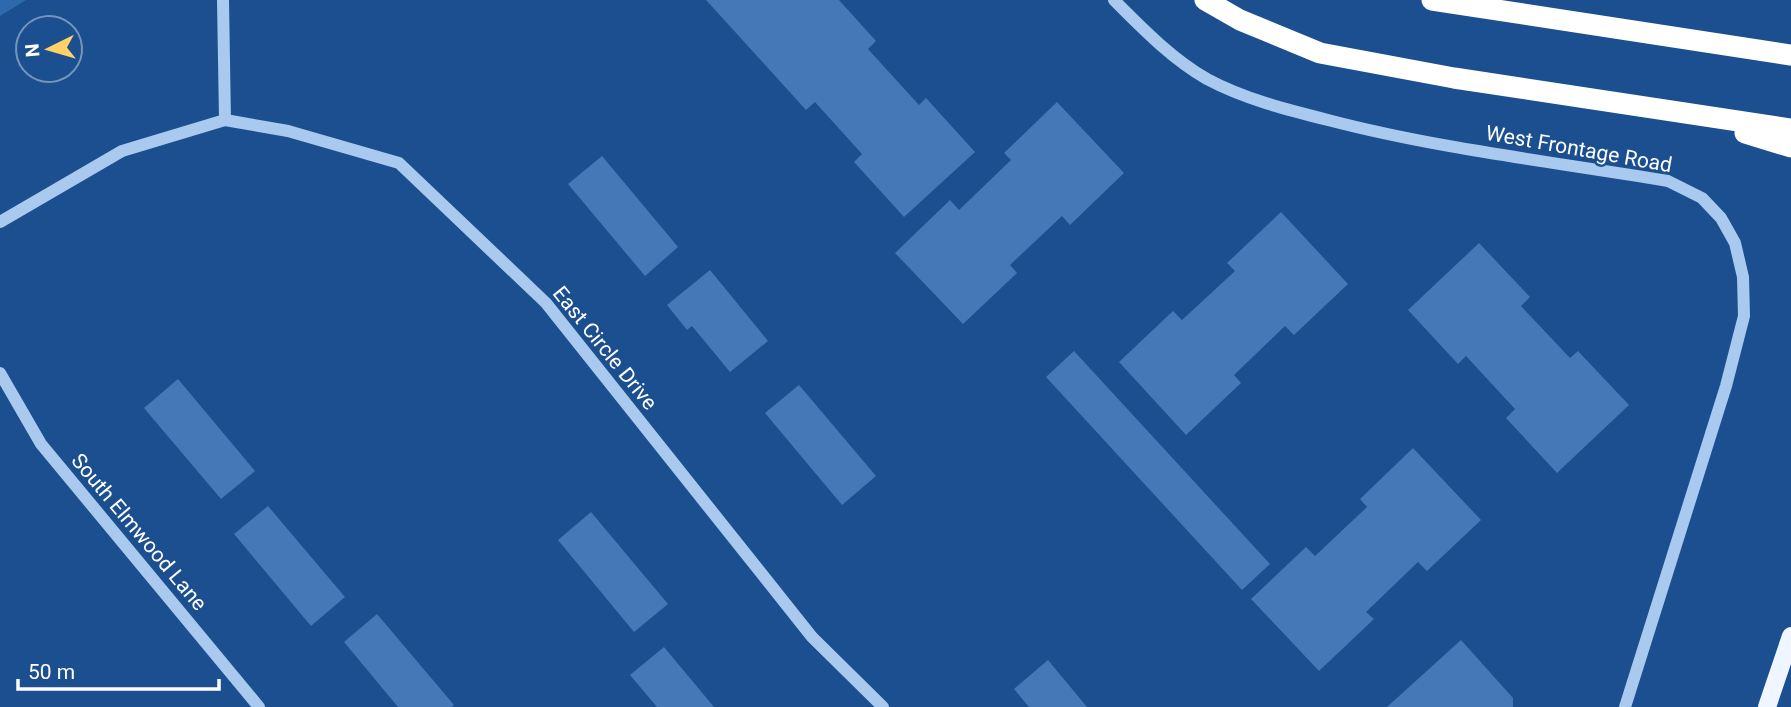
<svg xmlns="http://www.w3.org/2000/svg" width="1791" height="707" font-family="Roboto,sans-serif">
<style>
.green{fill:#2e69ad}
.building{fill:#4478b7}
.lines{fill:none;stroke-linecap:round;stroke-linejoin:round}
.minor{stroke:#a9c9ee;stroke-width:12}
.major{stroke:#f0f6ff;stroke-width:18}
.highway{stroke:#fff;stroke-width:21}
.labels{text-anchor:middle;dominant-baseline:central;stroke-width:5;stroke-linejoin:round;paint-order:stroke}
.street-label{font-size:21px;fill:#fff;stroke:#1b4f8f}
</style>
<rect width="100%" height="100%" fill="#1b4f8f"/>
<!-- green -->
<path class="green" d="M0 0H26L0 16Z"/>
<!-- building -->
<g class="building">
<path d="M706 0H839L876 41 868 49 919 105 926 98 975 152 904 217 854 162 862 154 815 102 806 110Z"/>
<path d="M1057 102 1124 173 1070 225 1062 216 1010 265 1017 273 963 324 895 253 950 200 959 210 1011 160 1004 153Z"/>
<path d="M602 156 678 247 645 276 568 184Z"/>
<path d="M1281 212 1348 284 1294 335 1285 326 1234 375 1241 383 1186 435 1119 362 1173 311 1182 320 1235 271 1227 263Z"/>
<path d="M1479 243 1530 297 1521 306 1570 358 1578 351 1629 405 1557 473 1506 418 1515 409 1466 356 1458 364 1408 310Z"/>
<path d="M710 270 768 341 730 372 692 326 687 330 667 305Z"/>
<path d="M1074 351 1270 564 1242 590 1046 377Z"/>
<path d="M178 379 255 471 221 499 144 408Z"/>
<path d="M799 385 876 476 842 505 765 413Z"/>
<path d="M1413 448 1481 520 1427 571 1418 562 1366 612 1374 619 1319 671 1251 599 1306 547 1315 556 1367 507 1360 499Z"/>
<path d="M268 506 345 597 311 626 234 534Z"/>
<path d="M591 512 668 604 634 632 558 540Z"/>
<path d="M377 614 454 705 452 707H398L344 642Z"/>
<path d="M1461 640 1513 698V707H1387Z"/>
<path d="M664 647 714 707H657L630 675Z"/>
<path d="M1048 660 1087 707H1029L1014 689Z"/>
</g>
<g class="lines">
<!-- minor -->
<g class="minor">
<path d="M1114 0C1142 28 1172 59 1207 79 1244 99 1288 110 1328 120 1439 149 1555 162 1668 181L1702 198 1721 218 1735 243 1743 277 1744 316 1726 386 1625 707"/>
<path d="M225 120 288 131 399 163 546 303 812 637 883 707"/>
<path d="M0 222 122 151 225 120 223 0"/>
<path d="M0 373 41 444 259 707"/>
</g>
<!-- major -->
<path class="major" d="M1767 707 1791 636"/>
<!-- highway -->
<g class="highway">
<path d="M1205 0 1240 20 1320 53 1454 78 1791 129"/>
<path d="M1432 0 1791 55"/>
<path d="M1745 133 1791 147"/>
</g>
</g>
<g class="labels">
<!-- street labels -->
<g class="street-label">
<text transform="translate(1579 149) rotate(10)">West Frontage Road</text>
<text transform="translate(605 348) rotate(51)">East Circle Drive</text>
<text transform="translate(139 532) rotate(50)">South Elmwood Lane</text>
</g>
</g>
<!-- north arrow -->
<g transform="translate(49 49) rotate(265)"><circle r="33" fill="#1b4f8f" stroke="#7695bc" stroke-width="2"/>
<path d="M0-5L12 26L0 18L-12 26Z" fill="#ffd166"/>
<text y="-10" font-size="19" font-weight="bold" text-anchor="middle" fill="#ffffff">N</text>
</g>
<!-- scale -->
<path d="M18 679v10h201v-10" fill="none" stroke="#ffffff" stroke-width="3.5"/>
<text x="28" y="679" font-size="21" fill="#ffffff" stroke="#1b4f8f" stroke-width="5" paint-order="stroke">50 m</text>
</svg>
